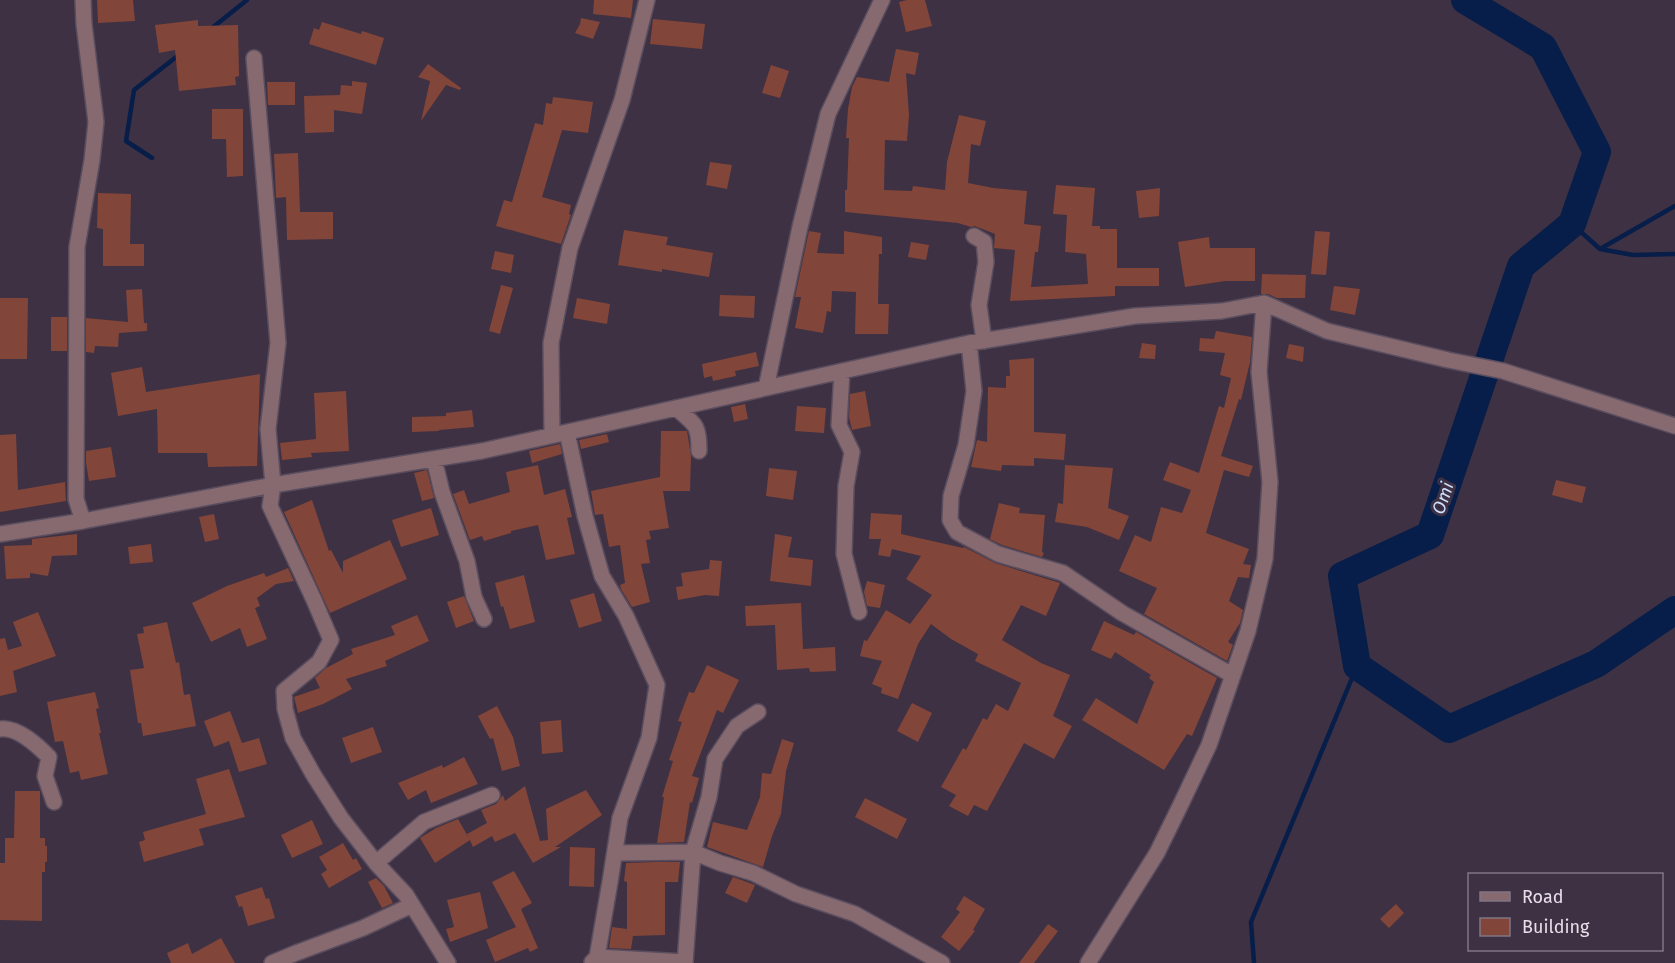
<svg xmlns="http://www.w3.org/2000/svg" width="1675" height="963" viewBox="0 0 1675 963" font-family="'Fira Sans',sans-serif">
  <style>
    .lines { fill: none; stroke-linecap: round; stroke-linejoin: round }
    .stream { stroke: #061e49; stroke-width: 4.5 }
    .river { stroke: #061e49; stroke-width: 28 }
    .building { fill: #824539 }
    .minor-casing { stroke: #594d5e; stroke-width: 18 }
    .minor { stroke: #876970; stroke-width: 15 }
    .labels { text-anchor: middle; dominant-baseline: central; stroke-width: 6; stroke-linejoin: round; paint-order: stroke }
    .water-label { font-size: 18px; font-style: italic; fill: #cddffd; stroke: #3e3143 }
  </style>
  <rect width="100%" height="100%" fill="#3e3143"/>
  <g class="lines">
    <path class="stream" d="M212,28L247,0
      M152,158L126,141L134,90L180,54
      M1572,224L1600,249L1633,255L1675,254
      M1600,249L1675,206
      M1254,963L1251,922L1357,666"/>
    <path class="river" d="M1465,0L1543,47L1597,152L1572,224L1521,266L1430,535L1342,576L1357,666L1449,729L1596,664L1675,610"/>
  </g>
  <path class="building" d="M97,0H133L135,21L98,23Z
    M594,0H633L631,18L593,14Z
    M907,0H925L932,26L906,32L899,2Z
    M581,18L600,22L593,39L575,33L580,24Z
    M653,19L705,24L702,49L650,44Z
    M198,20V26L238,25L239,76L235,77L236,85L179,91L175,50L159,53L155,25Z
    M322,22L361,34L362,31L384,38L376,65L309,44L314,28L319,30Z
    M896,49L919,53L915,75L906,73L909,115L907,141L885,140L884,190L912,191L913,186L945,190L947,162L959,115L986,121L980,146L971,144L968,183L993,188L1027,191L1024,224L1041,226L1038,252H1035L1031,287L1088,284L1086,254L1065,252L1067,215L1053,214L1056,185L1095,188L1092,226H1100V229H1117V268H1159V286H1115V296L1010,301L1015,250L994,248L995,234L975,226L971,227L958,223L845,212V190H847L849,138H846L848,109L852,87L857,77L889,82Z
    M428,64L461,88L460,90L446,85L421,121L430,81L418,77Z
    M771,65L789,71L780,98L762,93Z
    M352,81L367,83L362,114L334,110V132L305,133L304,96L340,95L341,85L352,86Z
    M267,82H295V105H268Z
    M553,97L593,102L588,133L562,130L542,197L571,205L569,214L571,215L561,244L496,226L504,200L512,202L535,123L543,125L546,103L552,104Z
    M212,109H243V176L227,177L226,139H212Z
    M298,153L300,212H333V239L287,240L286,197L276,198L274,154Z
    M710,162L732,165L727,189L706,185Z
    M1160,188L1159,216L1139,218L1136,191Z
    M98,193L131,194L130,244H144V266H103V229L97,228Z
    M624,230L668,237L666,245L713,253L709,277L662,269V272L618,265Z
    M809,231L821,233L817,253L844,254V231L882,237V254H879L878,304H889L888,334H855L856,292L832,291L831,312L827,311L823,333L795,328L801,297H795Z
    M1315,231L1330,232L1326,275L1311,274Z
    M1209,237L1210,248H1255V281H1225L1185,287L1178,242Z
    M911,242L929,245L926,260L908,257Z
    M495,251L514,255L511,273L491,269Z
    M1262,274L1306,275L1305,298H1277L1268,294H1261Z
    M501,285L513,288L500,334L489,331Z
    M1334,286L1360,289L1355,315L1330,310Z
    M142,289L144,323H147V331L119,333L118,347L95,346L94,353L86,352V318L128,322L126,290Z
    M720,295L755,296L754,318L719,316Z
    M0,298H28L27,359H0Z
    M577,298L610,304L607,324L573,318Z
    M51,317H67V351H51Z
    M1216,331L1252,337L1250,362L1241,400L1239,399L1221,456L1253,466L1249,477L1224,470L1206,533L1249,549L1243,564L1251,565L1249,578L1238,577L1229,601L1243,610L1240,623L1228,642L1233,645L1227,661L1144,614L1157,588L1119,571L1135,535L1151,542L1161,507L1182,513L1191,490L1163,480L1170,462L1199,473L1219,406L1224,408L1231,378L1220,375L1225,353L1199,351L1200,338L1214,339Z
    M1142,343L1156,345L1155,359L1139,358Z
    M1289,344L1304,347L1303,362L1286,358Z
    M756,352L759,366L735,371L736,376L713,381L712,376L704,378L702,364Z
    M1034,358V432L1066,434L1064,460L1034,458V466L1002,465L1001,471L971,467L977,440L987,442L988,387L1006,388V376H1010L1009,360Z
    M142,367L146,392L260,374L257,466L208,467L207,453H158L157,409L118,416L111,373Z
    M346,391L349,451L311,453L312,457L282,460L280,443L316,439L314,393Z
    M865,391L871,426L852,430L849,417L850,394Z
    M745,404L748,419L734,422L731,407Z
    M797,406L826,408L824,433L795,431Z
    M472,410L474,427L439,430V431L412,432V417L446,416V413Z
    M661,431H687L691,456L690,491H663L669,528L649,531L651,539L646,540L650,563L641,564L650,602L632,607L621,589L620,585L625,583L620,545L609,547L603,514L595,515L591,491L660,477Z
    M16,434L18,490L65,482L66,501L0,512V435Z
    M607,434L609,442L581,449L579,440Z
    M560,444L562,454L532,463L529,451Z
    M111,447L116,477L89,481L86,463V451Z
    M538,465L544,495L565,489L572,517L567,518L575,554L546,560L538,525L511,531V533L484,541L482,536L470,540L453,494L464,490L469,504L510,492L506,472Z
    M1065,465L1113,468L1108,508L1129,516L1119,540L1087,527L1055,522L1058,503L1063,504Z
    M769,468L797,471L793,500L766,496Z
    M427,470L434,498L422,501L414,473Z
    M1556,480L1586,487L1582,503L1552,495Z
    M312,500L329,551L331,550L343,573V561L390,540L407,579L330,613L284,512Z
    M999,503L1020,508L1019,513L1045,515L1042,552L1044,553L1042,557L1002,545L990,539Z
    M431,508L439,535L401,547L392,520Z
    M871,513L902,515L901,534L963,548L964,547L995,563L1060,583L1046,616L1021,605L1002,640L1041,663L1070,675L1053,716L1072,726L1054,759L1024,743L987,811L974,805L968,816L949,806L956,795L941,787L963,748L966,750L983,718L987,720L996,704L1008,711L1021,683L975,661L978,654L951,639L931,624L918,644L898,699L881,693L882,688L872,684L882,661L860,656L864,640L867,641L886,610L910,624L932,595L906,579L921,556L892,549L890,557L878,555L881,539H869Z
    M214,514L219,539L205,542L199,517Z
    M77,534V555L52,556L48,576L30,573V578L6,579L4,546L32,545V539Z
    M775,534L792,537L788,557L813,560L811,586L770,581Z
    M151,544L153,562L130,564L128,547Z
    M710,560L722,561L719,596L705,595L678,600L676,587L683,586L681,573L709,569Z
    M288,568L294,581L276,584L257,598L260,606L255,608L267,639L247,647L240,628L211,642L192,603L227,586L264,573L266,577Z
    M524,575L535,622L510,629L503,606L501,607L495,583Z
    M867,581L885,585L880,608L867,606L864,592Z
    M594,593L602,621L579,628L570,600Z
    M464,596L474,621L456,628L447,602Z
    M801,603L803,649L835,647L836,671L810,672L809,668L777,670L775,625L746,626L745,606Z
    M38,612L56,656L13,671L17,692L0,696V639L5,638L8,650L22,646L13,622Z
    M417,615L429,641L385,661L387,666L346,679L352,689L323,704L298,713L294,697L320,688L315,678L326,668L353,654L351,649L395,635L391,626Z
    M1104,621L1134,635L1136,632L1217,678L1192,736L1187,734L1164,770L1082,720L1096,698L1137,724L1154,682L1149,678L1151,675L1115,652L1111,659L1091,650Z
    M167,622L176,663L179,662L184,695L190,694L196,726L143,736L141,723H138L130,670L144,668L137,634L144,633L143,627Z
    M707,665L739,680L723,713L717,710L692,776L699,778L692,803L690,802L684,842L657,843L664,797H662L673,761L669,760L682,722L678,721L689,692L694,693Z
    M95,692L99,708L96,709L101,733H99L108,774L81,780L79,771L70,773L63,741L55,742L47,702Z
    M912,703L932,713L918,742L897,731Z
    M497,706L513,737L520,766L502,771L493,738L490,739L478,716Z
    M230,711L242,743L259,738L267,764L239,772L229,741L214,747L204,721Z
    M561,720L563,752L542,754L540,722Z
    M373,727L382,752L351,763L342,738Z
    M782,739L794,743L786,771L781,814L772,836L763,867L707,847L713,822L747,830L760,797L762,773L771,774Z
    M464,757L478,784L431,803L426,790L408,800L398,783L442,765L443,768Z
    M229,769L245,817L199,829L204,845L144,862L139,842L145,840L143,832L206,814L196,779Z
    M525,786L540,841L548,840L546,809L586,790L602,815L555,847H561L533,863L515,833L495,842L492,836L473,847L467,834L487,823L481,810L496,804L503,795L505,801Z
    M15,791H40V838H45V846H47V862H45V872H42V921L0,920V863H5V838H14Z
    M865,798L907,819L897,839L855,817Z
    M458,819L470,840L435,863L420,838L436,828Z
    M312,820L323,844L292,858L281,835Z
    M343,843L353,860L356,858L362,869L329,888L321,874L327,870L319,857Z
    M570,847L595,848L594,887L569,886Z
    M655,862H680L678,882H665V935L633,936L631,949L609,948L612,927L627,929V882L624,881L626,863Z
    M514,871L532,903L521,909L538,948L530,952L528,948L495,962L486,940L516,927L492,882Z
    M733,877L755,885L747,903L725,893Z
    M376,878L384,886L393,903L382,908L368,882Z
    M262,887L266,899L269,898L275,918L248,926L242,906L239,907L235,896Z
    M480,892L488,928L450,942L446,929L454,927L447,900Z
    M964,896L985,909L973,930L975,931L959,951L941,937L960,912L956,909Z
    M1396,904L1404,913L1389,928L1380,919Z
    M1048,924L1058,931L1034,963H1019Z
    M221,938L235,963H171L167,953L188,943L192,954Z"/>
  <g class="lines">
    <defs>
      <path id="minor" d="M254,58L278,343L268,429L273,485L270,506L314,600L331,640L319,662L284,691L285,709L293,738L313,774L341,818L376,863L406,895L448,963
        M974,236L984,242L986,262L979,305L984,341
        M969,343L974,391L966,445L951,496L950,520L957,532L998,554L1063,573L1122,613L1232,675
        M842,371L839,425L852,452L846,486L844,554L859,612
        M766,388L800,227L828,114L882,0
        M676,408C696,425 699,425 699,451
        M567,432L585,516L602,576L626,616L657,685L649,738L620,818L610,882L596,963
        M552,435L551,343L570,248L622,100L647,0
        M434,459L442,492L467,561L474,597L484,619
        M83,521L76,499L77,247L92,160L96,122L84,24L83,0
        M0,534L83,521L273,485L482,451L969,343L1135,316L1222,311L1264,303L1327,331L1448,360L1503,371L1675,426
        M0,729C17,726 38,746 49,757L45,776L54,802
        M615,853L693,852L720,863L753,873L796,894L855,914L942,963
        M376,863L424,822L492,795
        M592,962L597,957L685,962
        M272,963L296,953L363,928L412,905
        M685,963L693,852L709,797L715,759L737,726L758,712
        M1088,963L1157,853L1181,804L1209,745L1248,631L1265,559L1270,482L1259,372L1264,303"/>
    </defs>
    <use href="#minor" class="minor-casing"/>
    <use href="#minor" class="minor"/>
  </g>
  <g class="labels">
    <g class="water-label">
      <text transform="translate(1443 498) rotate(-71)">Omi</text>
    </g>
  </g>
  <rect x="1468" y="873" width="195" height="78" fill="#3e3143" stroke="#817685" stroke-width="1.5"/>
  <rect x="1480" y="892" width="30" height="9" fill="#876970" stroke="#817685" stroke-width="1.5"/>
  <text x="1522" y="903" font-size="18" fill="#e6dee9">Road</text>
  <rect x="1480" y="918" width="30" height="18" fill="#824539" stroke="#817685" stroke-width="1.5"/>
  <text x="1522" y="933" font-size="18" fill="#e6dee9">Building</text>
</svg>
